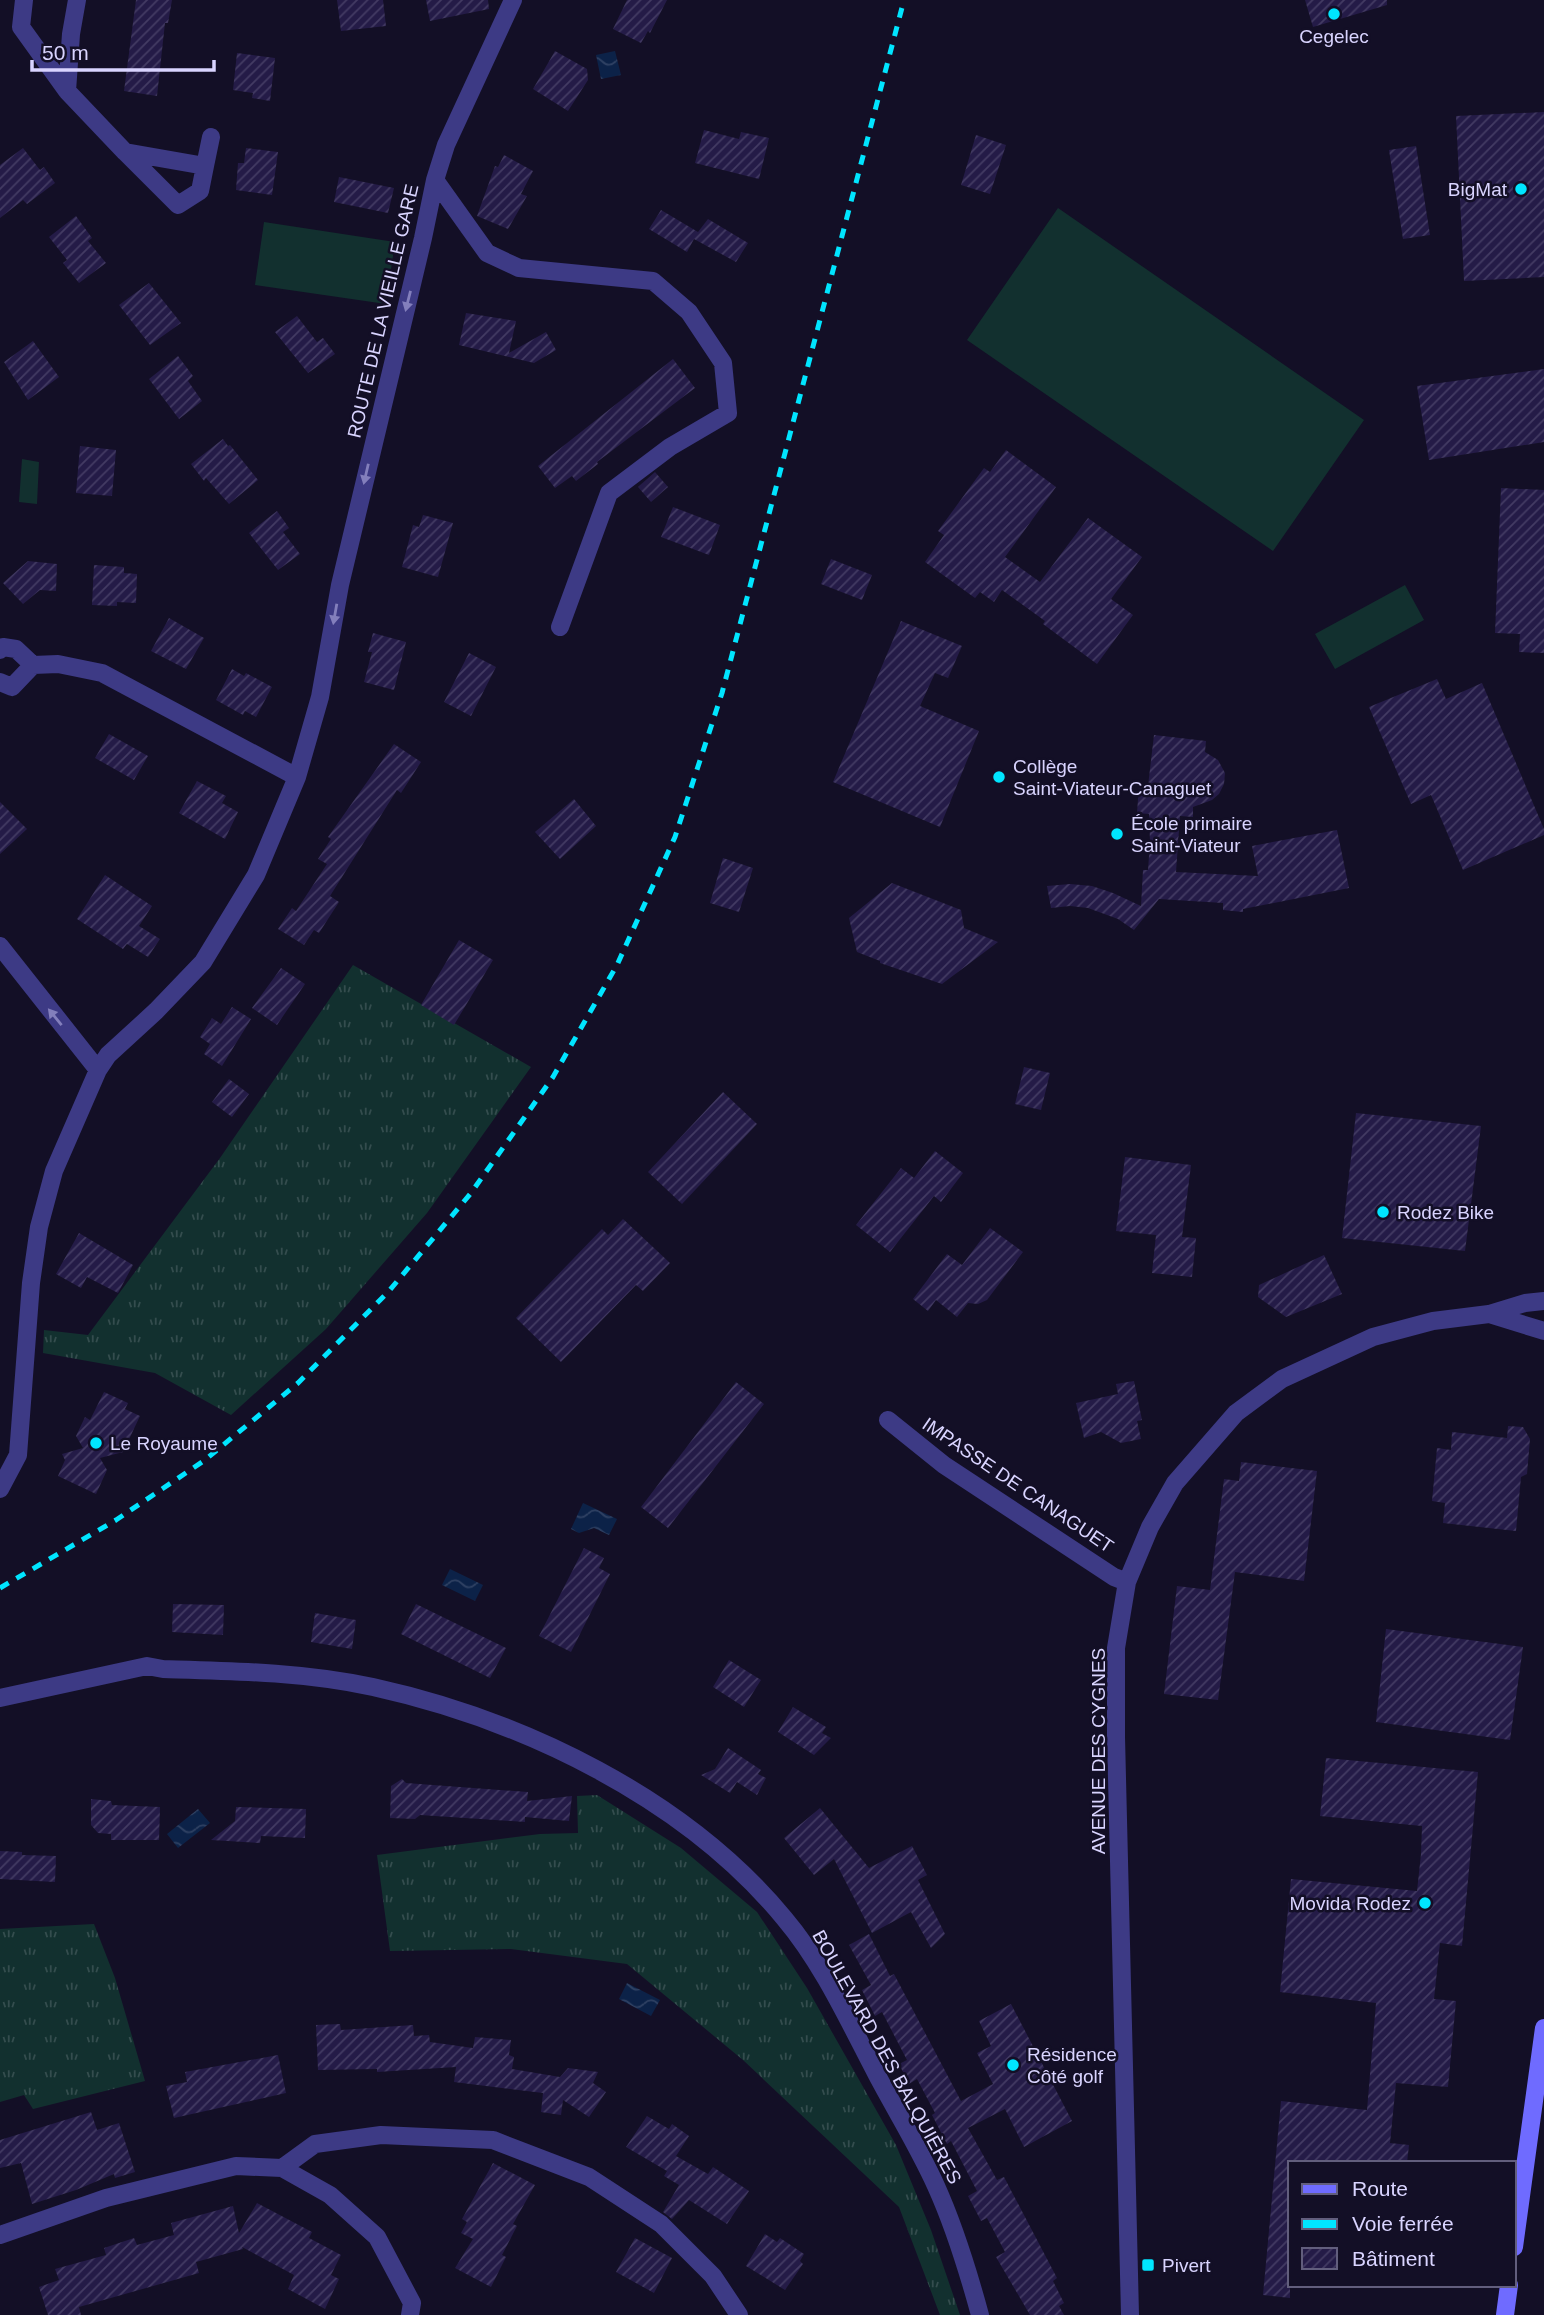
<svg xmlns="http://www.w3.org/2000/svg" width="1544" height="2315" viewBox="0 0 1544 2315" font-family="Helvetica,sans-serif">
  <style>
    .grass { fill: url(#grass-tufts) }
    .pitch { fill: #12302f }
    .water { fill: url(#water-waves) }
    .building { fill: url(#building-hatch) }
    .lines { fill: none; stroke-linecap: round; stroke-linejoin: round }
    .street { stroke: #3d3a85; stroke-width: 18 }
    .secondary { stroke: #6f6bff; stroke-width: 18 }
    .rail { stroke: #00e5ff; stroke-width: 5; stroke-dasharray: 10 9; stroke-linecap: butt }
    .oneway { fill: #837fbc }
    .poi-dot { fill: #00e5ff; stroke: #130f26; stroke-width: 2.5 }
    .labels { text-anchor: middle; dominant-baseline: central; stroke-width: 5; stroke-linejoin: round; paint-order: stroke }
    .poi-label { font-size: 19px; fill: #d9d4ff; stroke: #130f26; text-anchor: start }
    .street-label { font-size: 19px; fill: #d9d4ff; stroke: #130f26 }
  </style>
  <defs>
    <pattern id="grass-tufts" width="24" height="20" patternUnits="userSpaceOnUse" patternTransform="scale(1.75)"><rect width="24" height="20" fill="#12302f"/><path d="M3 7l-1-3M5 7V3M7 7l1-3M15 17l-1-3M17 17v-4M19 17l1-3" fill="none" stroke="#344d4e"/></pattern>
    <pattern id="water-waves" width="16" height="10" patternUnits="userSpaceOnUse" patternTransform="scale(1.75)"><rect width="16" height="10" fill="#0c2248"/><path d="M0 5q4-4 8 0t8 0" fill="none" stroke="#2f4163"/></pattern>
    <pattern id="building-hatch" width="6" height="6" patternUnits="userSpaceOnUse" patternTransform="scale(1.75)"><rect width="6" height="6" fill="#241b47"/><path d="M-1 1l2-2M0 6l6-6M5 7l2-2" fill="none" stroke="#433b63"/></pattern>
  </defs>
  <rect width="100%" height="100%" fill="#130f26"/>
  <path class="grass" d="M353,965L531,1067L427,1213L326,1329L231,1415L155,1373L43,1353L44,1330L88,1335L220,1158Z
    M597,1795L681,1848L757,1912L807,1988L896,2145L931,2230L960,2315H940L899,2207L743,2060L627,1964L511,1949L390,1951L377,1855L540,1834L578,1833L577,1796Z
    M94,1924L115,1978L145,2081L33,2109L24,2095L0,2102V1929Z"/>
  <path class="pitch" d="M1058,208L1364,420L1273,551L967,340Z
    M264,222L395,242L386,304L255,285Z
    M22,459L39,462L37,504L19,502Z
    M1405,585L1424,620L1335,669L1315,634Z"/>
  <path class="water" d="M615,51L621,75L601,79L596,55Z
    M583,1503L617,1519L609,1535L594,1528L579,1533L571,1529Z
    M450,1569L483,1585L475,1601L442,1585Z
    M198,1809L210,1823L178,1848L167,1834Z
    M627,1983L660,2000L651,2016L619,1999Z"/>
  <path class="building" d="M136,0H172L168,23H165L157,96L124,91Z
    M337,0H383L386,26L341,31Z
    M426,0H488L489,9L430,21Z
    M627,0H667L650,33L648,31L641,43L613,29Z
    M1305,0H1387V5L1313,27Z
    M555,51L587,69L588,80L568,111L533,89Z
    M237,53L275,58L270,101L252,98L253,93L233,90Z
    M1544,112V277L1464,281L1456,116Z
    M704,130L739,139L741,132L769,138L759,179L695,163Z
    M976,135L1006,145L990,194L961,185Z
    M1416,146L1430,235L1403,239L1389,150Z
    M23,148L40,170L44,167L55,183L27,204L23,200L0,218V165Z
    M246,148L278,152L272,195L236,190L238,163H244Z
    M504,155L533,171L521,194L527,196L508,229L477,216L495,166L498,167Z
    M339,177L394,188L388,213L334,202Z
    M661,210L698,232L708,219L748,243L736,262L694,239L687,252L649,229Z
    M76,216L92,238L88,241L106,263L79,283L63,263L67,260L49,237Z
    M149,283L181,323L150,345L119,305Z
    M466,313L516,321L509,353L546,332L556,350L534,363L459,345Z
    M297,316L317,342L323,338L335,354L308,373L275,332Z
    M33,341L59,377L28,400L4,362Z
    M178,356L193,376L188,381L202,401L179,419L149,379Z
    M673,359L695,388L597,462L598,464L576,481L572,476L555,488L538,466Z
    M1544,369V442L1429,460L1417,386Z
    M223,439L228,446L230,445L258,480L229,504L206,478L204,481L191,464Z
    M80,446L116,450L112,496L76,493Z
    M1006,450L1056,487L1005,557L1040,582L1088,518L1142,557L1111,599L1133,615L1097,664L1043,624L1045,621L1002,590L994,602L980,592L975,598L925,562L944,535L938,531L984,468L990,472Z
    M655,472L668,487L651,502L638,487Z
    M1501,488L1544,490V653L1519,652L1520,634L1495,633Z
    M673,507L720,525L709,555L661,537Z
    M277,511L289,528L283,532L300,554L278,570L249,533Z
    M423,515L453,523L438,577L402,567L413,525L419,527Z
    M831,559L872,575L862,600L821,584Z
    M28,561L57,564L56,591L40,590L23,604L3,583Z
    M94,565L124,567V573L137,574L136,603L117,602V606L92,605Z
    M169,618L204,638L186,669L151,651Z
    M901,621L962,646L948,678L935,673L920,706L979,731L940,827L833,782Z
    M373,633L406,642L394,690L364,682L372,652H368Z
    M469,653L496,667L471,716L444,702Z
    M232,669L244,676L246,673L272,687L256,717L245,711L243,715L216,700Z
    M1437,679L1446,699L1482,683L1544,829V835L1463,870L1431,795L1411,804L1369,707Z
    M109,734L148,756L134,780L95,758Z
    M1154,735L1206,741L1205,752L1218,760L1225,773L1224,784L1219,794L1212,800L1193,807V817L1180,816L1176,872L1258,876L1252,846L1337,830L1349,888L1243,909V912L1223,910V903L1159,899L1134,930L1118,919L1088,908L1070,906L1051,908L1047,886L1070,884L1092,886L1113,893L1141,906L1143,870H1148L1150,842L1149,814L1137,813L1139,785L1148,786Z
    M394,744L421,762L401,793L397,790L330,896L339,902L319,933L314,930L304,945L278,929L292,908L296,911L327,864L318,859L331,839L328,837Z
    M197,781L226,796L222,803L238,812L225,839L179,813Z
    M574,799L596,826L560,859L535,832Z
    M0,802L27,829L0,854Z
    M723,858L753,868L739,912L710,903Z
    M105,875L152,906L139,926L160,939L148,957L127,944L123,949L77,919Z
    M892,883L961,910L964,928L998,942L942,984L880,963V961L857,952L849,918Z
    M459,940L493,960L454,1025L421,1005Z
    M281,968L305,984L277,1025L252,1008Z
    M232,1007L251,1019L222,1066L204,1054L210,1044L200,1037L212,1018L221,1024Z
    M1024,1067L1050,1073L1041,1110L1015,1104Z
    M229,1079L249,1094L232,1117L212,1102Z
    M723,1092L757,1124L682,1204L648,1172Z
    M1356,1113L1481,1126L1465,1251L1342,1238Z
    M935,1151L963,1173L941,1202L934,1196L890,1252L856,1225L901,1168L914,1178Z
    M1125,1157L1191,1165L1182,1237L1196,1238L1192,1277L1152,1273L1156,1235L1116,1231Z
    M623,1219L670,1263L643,1291L636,1285L561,1362L516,1318L602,1229L608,1235Z
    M990,1228L1023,1252L987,1300L978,1304L968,1303L957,1317L936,1300L928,1311L913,1299L947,1254L962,1265Z
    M79,1233L133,1265L118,1293L87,1277L81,1288L56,1274Z
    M1324,1255L1342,1294L1286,1317L1258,1297L1259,1285Z
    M1134,1381L1142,1420L1137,1421L1141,1439L1121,1443L1101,1432L1084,1438L1076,1403L1118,1394L1116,1384Z
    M736,1382L764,1404L668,1528L641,1507Z
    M104,1392L128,1403L125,1409L140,1416L123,1452L100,1458L107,1470L96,1494L58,1476L65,1460L62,1454L83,1448L76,1436L85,1417L90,1420Z
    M1508,1426L1523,1427L1530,1439L1527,1474L1521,1477L1516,1531L1443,1523L1445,1503L1432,1501L1437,1448L1451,1450L1452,1432L1507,1438Z
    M1241,1462L1317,1471L1304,1581L1235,1572L1218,1700L1164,1694L1177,1586L1210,1590L1224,1479L1239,1481Z
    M584,1548L604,1558L599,1568L610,1574L571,1652L539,1636Z
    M173,1604L224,1605L223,1635L172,1632Z
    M416,1604L506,1648L490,1678L401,1634Z
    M315,1613L356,1620L352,1649L311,1642Z
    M1386,1629L1523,1647L1510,1740L1376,1722Z
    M729,1660L761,1680L744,1707L713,1687Z
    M793,1707L826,1727L822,1733L831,1738L814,1755L778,1732Z
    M728,1748L761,1770L758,1774L766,1778L757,1795L737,1782L730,1793L701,1775L715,1769Z
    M1326,1758L1478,1772L1462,1946L1440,1943L1434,1999L1456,2001L1448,2087L1396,2083L1390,2143L1409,2145L1407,2163H1290V2298L1263,2295L1281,2101L1367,2110L1376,2003L1280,1992L1291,1879L1417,1891L1421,1854L1422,1826L1320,1816Z
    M402,1779L406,1783L528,1792L527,1801L572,1796L569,1821L525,1817V1822L420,1815L415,1819L390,1818L391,1786Z
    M91,1799L111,1801L112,1805L160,1807L159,1840H111V1834L98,1833L91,1825Z
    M236,1807L306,1809L305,1838L261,1836L260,1843L211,1840L235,1821Z
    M820,1808L869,1868L912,1846L927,1875L918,1880L945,1934L931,1948L911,1912L872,1933L834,1859L814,1875L784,1838Z
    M0,1851L22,1852V1855L56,1856L55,1882L0,1879Z
    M869,1934L890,1976L894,1974L961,2101L993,2084L977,2053L991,2046L979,2021L1011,2004L1072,2121L1024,2147L1005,2109L968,2128L997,2180L1004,2177L1057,2278L1053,2281L1064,2303L1059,2306L1064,2315H1030L996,2257L1005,2252L987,2218L981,2221L968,2196L977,2191L951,2141L947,2144L932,2115L935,2113L917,2079L909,2084L899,2064L907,2060L882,2012L875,2016L862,1990L871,1985L849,1945Z
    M340,2024L341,2030L413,2025L414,2036L429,2035L430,2042L473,2048L475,2037L511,2040L509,2055L514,2057L512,2069L560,2077L568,2068L598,2072L593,2083L606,2092L589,2117L563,2100L561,2115L541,2112L543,2093L454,2082L456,2067L377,2072V2069L318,2070L316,2025Z
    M278,2055L286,2093L174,2118L166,2086L187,2082L185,2072Z
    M91,2112L97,2130L119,2123L135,2172L115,2178L114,2174L76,2190L32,2204L21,2163L0,2168V2140Z
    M647,2116L669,2129L672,2124L689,2136L676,2156L708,2174L713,2167L749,2191L727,2224L689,2200L672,2219L663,2212L679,2185L664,2176L667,2171L626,2147Z
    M493,2163L535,2185L513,2224L517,2226L502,2255L506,2257L491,2287L455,2268L473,2239L461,2233L467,2222L462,2219Z
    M257,2203L312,2232L309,2238L341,2255L331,2275L339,2279L325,2309L288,2289L294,2275L242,2247L243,2249L196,2262L199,2273L79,2307L81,2315H48L39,2287L59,2280L55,2269L106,2255L104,2248L134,2238L137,2245L174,2235L171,2223L233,2206L239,2233Z
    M765,2234L777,2242L780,2238L804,2254L800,2261L803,2264L785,2290L746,2266Z
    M635,2238L672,2258L654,2293L616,2272Z"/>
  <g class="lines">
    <path class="street" d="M24,0L21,27L67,91
      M77,0L71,34L67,91L125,152L205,166L200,191L178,205L125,152
      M205,166L211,137
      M435,180L487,253L519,268L653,281L689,312L723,363L728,413L670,447L609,493L560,627
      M0,650L3,647L16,649L33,665
      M0,682L12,687L33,665L58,664L102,673L297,777
      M0,946L98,1070
      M1489,1314L1544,1331
      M888,1420L944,1465L1114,1577L1127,1582
      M0,1489L18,1455L31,1283L39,1227L54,1171L98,1070L108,1055L156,1011L203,962L256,875L297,777L320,697L340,585L423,238L435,180L446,145L513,0
      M0,1698L147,1666L163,1669C233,1671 304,1672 373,1687C523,1720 685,1798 784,1918C823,1964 849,2022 877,2075C896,2111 919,2148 936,2186C955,2228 968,2271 980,2315
      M282,2168L315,2144L381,2135L493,2140L589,2177L661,2224L713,2276L739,2315
      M0,2235L106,2198L236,2166L282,2168L330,2195L377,2237L412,2303L410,2315
      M1130,2315L1116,1737V1648L1127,1582L1150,1527L1175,1483L1236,1413L1282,1379L1373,1337L1433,1321L1489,1314L1525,1303L1544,1301"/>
    <path class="secondary" d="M1514,2247L1544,2028
      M1505,2315L1509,2285"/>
    <path class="rail" d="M0,1588L116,1520L205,1460L298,1383L389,1291L471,1193L553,1077L617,965L675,837L722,693L904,0"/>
  </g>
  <defs><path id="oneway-solid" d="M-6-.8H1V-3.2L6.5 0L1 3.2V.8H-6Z" transform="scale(1.75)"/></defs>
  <g class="oneway">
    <use href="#oneway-solid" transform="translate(408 301) rotate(104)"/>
    <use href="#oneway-solid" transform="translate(366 474) rotate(103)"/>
    <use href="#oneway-solid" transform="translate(335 614) rotate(100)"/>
    <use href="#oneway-solid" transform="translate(55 1017) rotate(-129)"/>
  </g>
  <g class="poi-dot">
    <circle cx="1334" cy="14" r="7"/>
    <circle cx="1521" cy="189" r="7"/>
    <circle cx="999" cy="777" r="7"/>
    <circle cx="1117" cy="834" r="7"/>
    <circle cx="1383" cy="1212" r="7"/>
    <circle cx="96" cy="1443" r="7"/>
    <circle cx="1425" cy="1903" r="7"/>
    <circle cx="1013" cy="2065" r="7"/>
    <rect x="1141" y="2258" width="14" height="14" rx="3.5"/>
  </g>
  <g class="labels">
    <g class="poi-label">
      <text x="1334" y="36" text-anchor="middle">Cegelec</text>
      <text x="1507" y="189" text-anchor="end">BigMat</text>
      <text x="1013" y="766">Collège<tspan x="1013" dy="22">Saint-Viateur-Canaguet</tspan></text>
      <text x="1131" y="823">École primaire<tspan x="1131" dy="22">Saint-Viateur</tspan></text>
      <text x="1397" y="1212">Rodez Bike</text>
      <text x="110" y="1443">Le Royaume</text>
      <text x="1411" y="1903" text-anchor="end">Movida Rodez</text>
      <text x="1027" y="2054">Résidence<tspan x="1027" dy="22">Côté golf</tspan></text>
      <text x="1162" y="2265">Pivert</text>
    </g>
    <g class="street-label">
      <text transform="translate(383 311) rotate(-77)">ROUTE DE LA VIEILLE GARE</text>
      <text transform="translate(1018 1485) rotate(34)">IMPASSE DE CANAGUET</text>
      <text transform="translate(1098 1751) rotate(-90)">AVENUE DES CYGNES</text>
      <text transform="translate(887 2057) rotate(61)">BOULEVARD DES BALQUIÈRES</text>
    </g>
  </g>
  <rect x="1288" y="2161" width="228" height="126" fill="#130f26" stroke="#625e7d" stroke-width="2"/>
  <rect x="1302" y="2184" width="35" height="10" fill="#6f6bff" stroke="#625e7d" stroke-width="2"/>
  <text x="1352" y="2196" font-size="21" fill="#d9d4ff">Route</text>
  <rect x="1302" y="2219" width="35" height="10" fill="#00e5ff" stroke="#625e7d" stroke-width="2"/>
  <text x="1352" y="2231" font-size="21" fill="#d9d4ff">Voie ferrée</text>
  <rect x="1302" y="2248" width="35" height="21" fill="url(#building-hatch)" stroke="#625e7d" stroke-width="2"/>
  <text x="1352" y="2266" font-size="21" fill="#d9d4ff">Bâtiment</text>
  <path d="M32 60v10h182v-10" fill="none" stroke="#d9d4ff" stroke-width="3.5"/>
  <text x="42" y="60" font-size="21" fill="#d9d4ff" stroke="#130f26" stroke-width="5" paint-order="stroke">50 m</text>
</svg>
